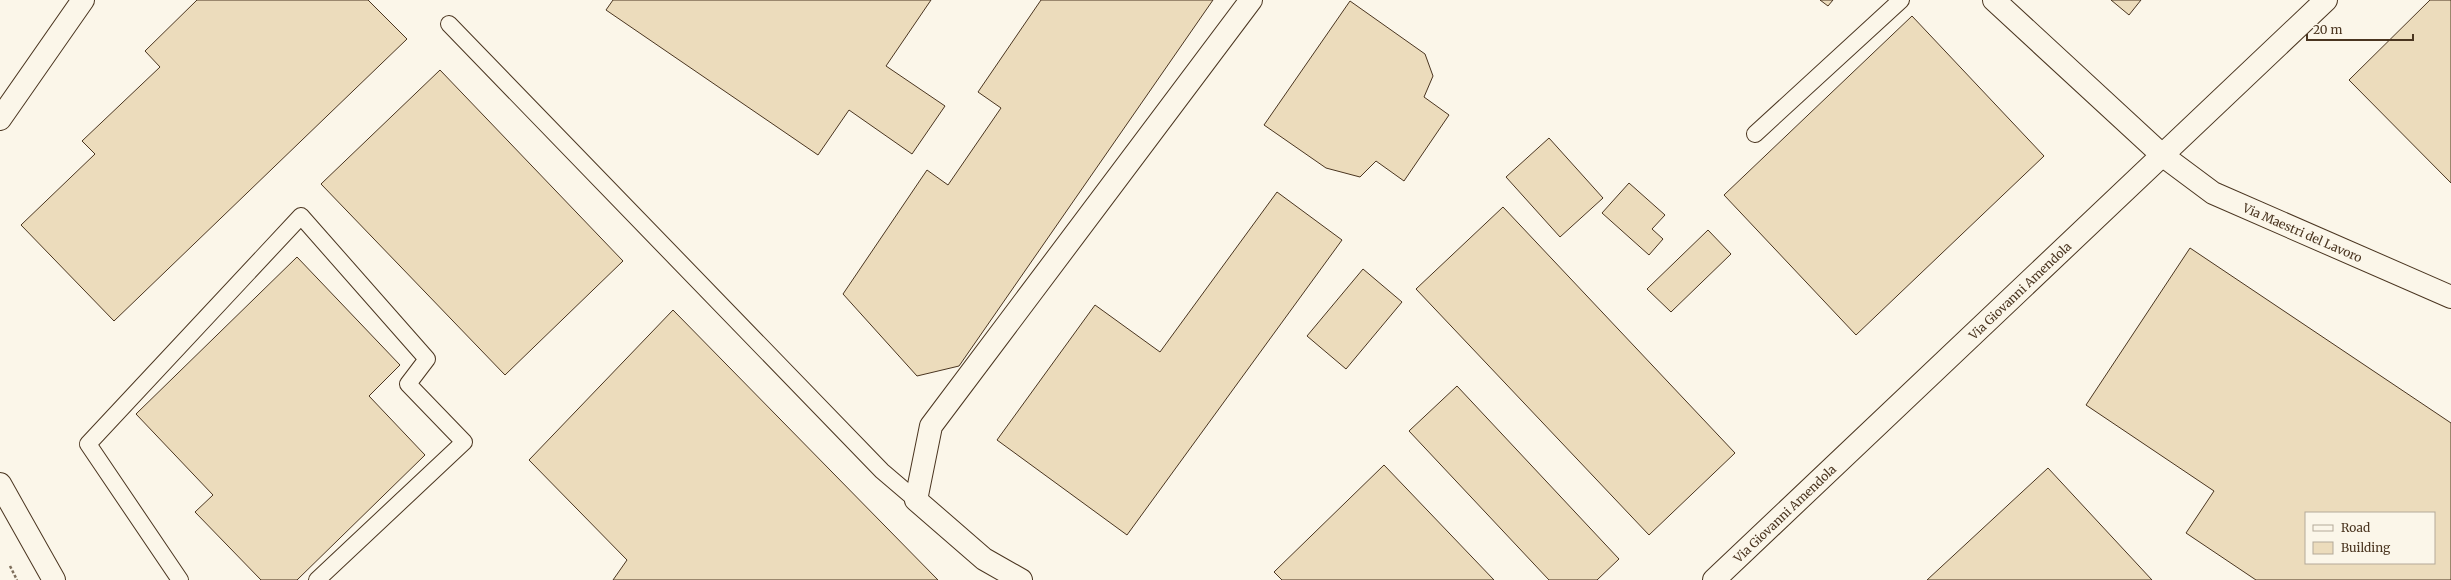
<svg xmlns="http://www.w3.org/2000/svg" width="2451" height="580" viewBox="0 0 2451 580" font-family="Merriweather,serif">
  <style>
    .building { fill: #ecdcbc; stroke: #4a3520; fill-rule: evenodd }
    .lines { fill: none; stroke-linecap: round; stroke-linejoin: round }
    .service-casing { stroke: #4a3520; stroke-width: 18 }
    .minor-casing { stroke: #4a3520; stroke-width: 24 }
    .tertiary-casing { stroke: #4a3520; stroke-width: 24 }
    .secondary-casing { stroke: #4a3520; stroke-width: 24 }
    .path { stroke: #7f6f5c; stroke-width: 2.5; stroke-dasharray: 3 2; stroke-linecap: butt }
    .service { stroke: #fbf6e9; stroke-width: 16 }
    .minor { stroke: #fbf6e9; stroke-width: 22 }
    .tertiary { stroke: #fbf6e9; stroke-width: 22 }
    .secondary { stroke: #fbf6e9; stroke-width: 22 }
    .labels { text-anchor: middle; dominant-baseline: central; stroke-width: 3; stroke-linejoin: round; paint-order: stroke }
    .street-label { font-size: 12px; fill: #4a3520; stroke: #fbf6e9 }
  </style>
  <rect width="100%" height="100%" fill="#fbf6e9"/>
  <path class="building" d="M197,0H368L407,39L114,321L21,225L95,154L82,141L160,67L145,51Z
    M613,0H931L886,66L945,106L912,154L849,110L818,155L606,10Z
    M1041,0H1213L959,366L917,376L843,294L927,170L948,185L1001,108L978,92Z
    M1820,0H1833L1828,6Z
    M2111,0H2141L2129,15Z
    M2430,0H2451V183L2349,80Z
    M1350,1L1425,54L1433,76L1424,97L1449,115L1404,181L1376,161L1360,177L1326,168L1264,125Z
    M1912,16L2044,156L1856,335L1724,195Z
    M440,70L623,261L505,375L321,184Z
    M1549,138L1603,198L1560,237L1506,177Z
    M1629,183L1665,215L1652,229L1663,239L1649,255L1602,213Z
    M1277,192L1342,240L1127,535L997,440L1095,305L1160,352Z
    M1503,207L1735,453L1649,535L1416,289Z
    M1708,230L1731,254L1671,312L1647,289Z
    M2190,248L2451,423V580H2256L2186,533L2214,491L2086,405ZM2306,513H2434V563H2306Z
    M297,257L400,365L369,396L425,455L297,580H261L195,512L213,495L136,414Z
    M1363,269L1402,302L1346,369L1307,336Z
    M673,310L938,580H613L627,560L529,460Z
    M1457,386L1619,559L1597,580H1549L1409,431Z
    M1384,465L1494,580H1282L1274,572Z
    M2048,468L2152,580H1927Z"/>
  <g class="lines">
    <defs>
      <path id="service" d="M449,24L882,471L916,500
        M1755,134L1901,0
        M180,580L88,444L301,216L427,359L408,384L464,442L317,580"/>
      <g id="minor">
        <path id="s1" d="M1994,0L2162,155L2213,193L2451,297"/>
        <path d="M0,119L83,0"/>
        <path d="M1021,580L984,559L916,500L931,426L1251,0"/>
      </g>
      <g id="tertiary">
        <path id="s2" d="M1714,580L2326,0"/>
      </g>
      <path id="secondary" d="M0,484L54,580"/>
    </defs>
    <use href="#service" class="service-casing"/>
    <use href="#minor" class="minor-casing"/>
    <use href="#tertiary" class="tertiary-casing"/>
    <use href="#secondary" class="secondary-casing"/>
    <path class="path" d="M10,566L17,580"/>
    <use href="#service" class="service"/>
    <use href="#minor" class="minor"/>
    <use href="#tertiary" class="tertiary"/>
    <use href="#secondary" class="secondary"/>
  </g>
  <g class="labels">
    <g class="street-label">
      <text stroke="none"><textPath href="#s1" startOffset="390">Via Maestri del Lavoro</textPath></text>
      <text stroke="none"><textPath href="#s2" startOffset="421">Via Giovanni Amendola</textPath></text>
      <text stroke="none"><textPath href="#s2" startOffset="97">Via Giovanni Amendola</textPath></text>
    </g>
  </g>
  <rect x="2305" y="512" width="130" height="52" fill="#fbf6e9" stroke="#b4a999"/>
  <rect x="2313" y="525" width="20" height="6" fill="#fbf6e9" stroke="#b4a999"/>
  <text x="2341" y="532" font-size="12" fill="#4a3520">Road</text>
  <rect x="2313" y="542" width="20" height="12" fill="#ecdcbc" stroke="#b4a999"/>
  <text x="2341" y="552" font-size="12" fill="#4a3520">Building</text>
  <path d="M2307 34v6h106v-6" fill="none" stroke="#4a3520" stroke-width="2"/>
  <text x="2313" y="34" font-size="12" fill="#4a3520" stroke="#fbf6e9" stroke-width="3" paint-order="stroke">20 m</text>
</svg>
